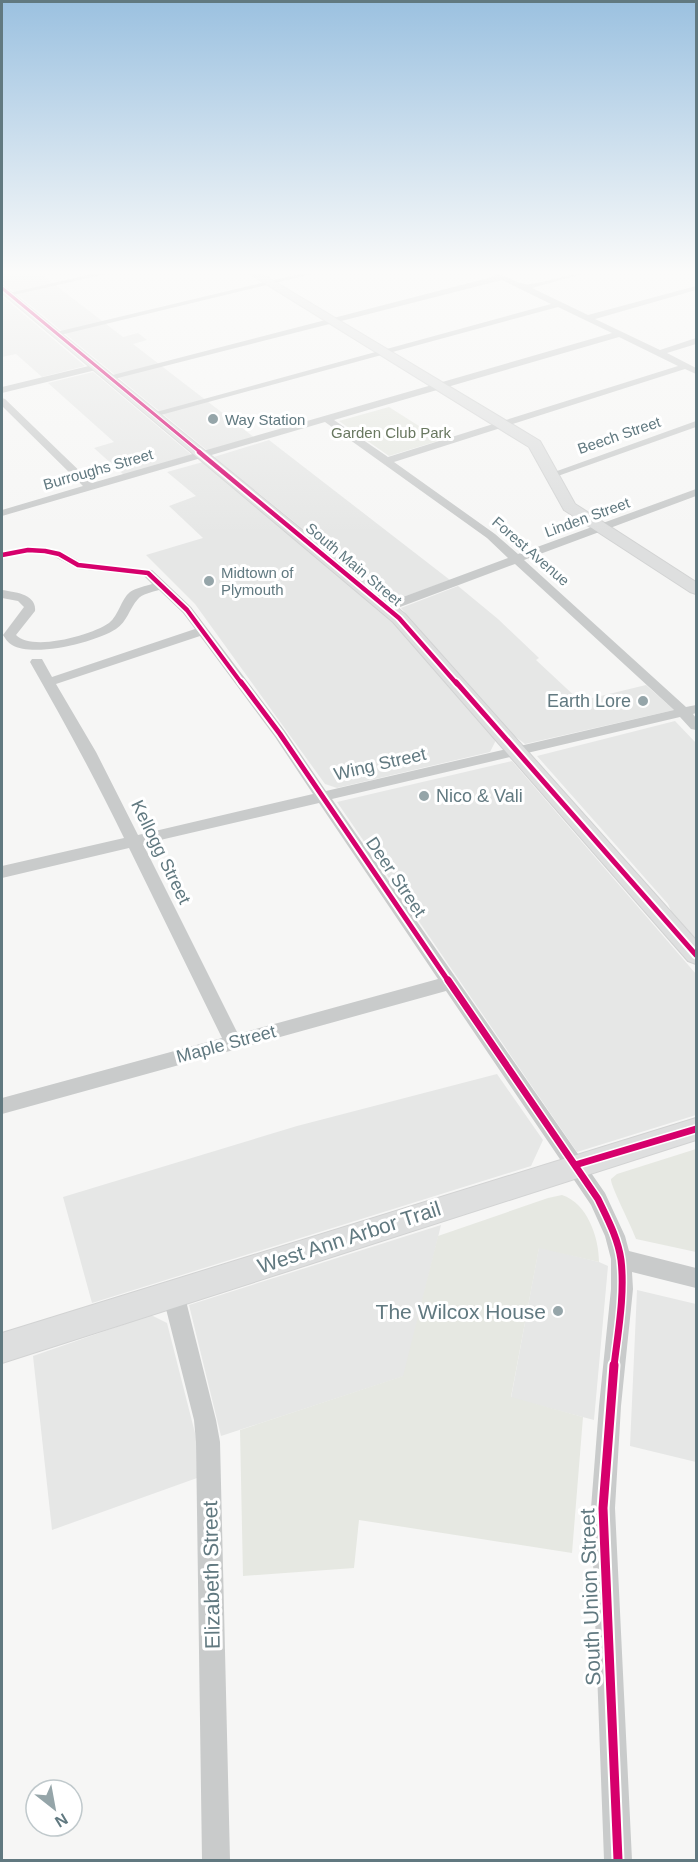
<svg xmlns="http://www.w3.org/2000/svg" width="698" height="1862" viewBox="0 0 698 1862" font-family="Helvetica,sans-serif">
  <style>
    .built { fill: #e6e7e6 }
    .green { fill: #e6e8e2 }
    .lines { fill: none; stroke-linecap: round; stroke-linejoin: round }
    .secondary-casing { stroke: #d2d3d3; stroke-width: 2 }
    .street { fill: #c9cbcb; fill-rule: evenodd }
    .secondary { fill: #dedfdf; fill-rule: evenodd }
    .cycleway-far4-casing { stroke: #fff; stroke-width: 5 }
    .cycleway-far3-casing { stroke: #fff; stroke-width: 8 }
    .cycleway-far2-casing { stroke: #fff; stroke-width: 9 }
    .cycleway-far1-casing { stroke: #fff; stroke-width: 10 }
    .cycleway-casing { stroke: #fff; stroke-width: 13 }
    .cycleway-far4 { stroke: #d6006c; stroke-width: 3 }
    .cycleway-far3 { stroke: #d6006c; stroke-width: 4.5 }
    .cycleway-far2 { stroke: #d6006c; stroke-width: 5 }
    .cycleway-far1 { stroke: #d6006c; stroke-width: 7 }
    .cycleway { stroke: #d6006c; stroke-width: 9 }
    .poi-dot { fill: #95a5a9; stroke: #fff; stroke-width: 2 }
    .labels { text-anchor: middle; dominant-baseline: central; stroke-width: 6; stroke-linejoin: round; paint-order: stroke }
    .far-poi-label { font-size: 15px; fill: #617980; stroke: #fff; text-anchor: start }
    .far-park-label { font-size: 15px; fill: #697860; stroke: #fff }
    .far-street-label { font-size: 15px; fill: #617980; stroke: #fff }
    .poi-label { font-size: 18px; fill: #617980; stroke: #fff; text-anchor: end }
    .street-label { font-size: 18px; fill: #617980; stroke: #fff }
    .near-street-label { font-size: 21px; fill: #617980; stroke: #fff }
    .near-poi-label { font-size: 21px; fill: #617980; stroke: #fff; text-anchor: end }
  </style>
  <rect width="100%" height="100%" fill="#f6f6f5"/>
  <path class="built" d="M2,274H41L123,337L138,333L147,340L133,344L255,438L208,451L2,282Z
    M2,296L85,366L42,377L16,354L2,357Z
    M93,372L193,456L124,475L94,448L114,442L48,383Z
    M269,440L450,580L392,601L214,457Z
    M203,462L389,618L496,740L490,752L337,788L325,784L195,604L146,555L203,538L169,506L196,496L167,472Z
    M458,586L498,619L539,658L536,660L580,701L646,685L674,710L525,744L512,734L401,608Z
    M675,721L696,743V939L671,911L668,904L537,756Z
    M512,761L696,974V1115L577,1152L337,802Z
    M497,1074L543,1140L531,1166L92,1303L63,1197L297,1126Z
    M441,1225L404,1376L221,1436L189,1305Z
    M539,1247L599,1262L608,1266L594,1420L511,1398Z
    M637,1290L696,1304V1462L630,1446Z
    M151,1315L167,1323L196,1437L197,1478L52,1530L33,1356Z"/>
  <path class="green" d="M389,407L441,440L389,456L339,421Z
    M696,1149V1252L636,1239C632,1227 610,1185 611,1179L617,1174Z
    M562,1195C587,1203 599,1237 599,1262L539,1248L511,1397L583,1417L572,1553L359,1520L354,1568L243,1576L240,1430L403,1376L438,1236L548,1198Z"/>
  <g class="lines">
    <defs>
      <path id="secondary" d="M250,274H262L540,441L575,504L696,582V594L690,592L564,510L529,447Z
        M2,285L405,614L696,940V964L688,961L393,622L2,293Z
        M696,1118V1140L2,1363V1333Z"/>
    </defs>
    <use href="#secondary" class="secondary-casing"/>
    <path class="street" d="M92,274H106L9,296L5,294Z
      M299,274H312L56,336L52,333Z
      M493,274C506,273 513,283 525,284C535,286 566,274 582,274L532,288L588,315L696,286V290L595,319L660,350L696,338V344L667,353L696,368V374L685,369L394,462L495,534L518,554L696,489V496L524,560L686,707L696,705V713L693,714L696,718V730L691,729L680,717L332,799L605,1193L625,1236L629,1251L696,1268V1288L632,1272L633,1289L621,1406L615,1508L632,1860H604L591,1508L599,1406L611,1289V1259L605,1236L591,1205L446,991L2,1114V1098L222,1038L129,848L2,878V866L124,838C95,778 62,718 30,662L32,659H42L52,677L195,629L183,613L159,590C152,592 142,594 138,599C129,609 127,622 116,629C96,642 34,658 12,645C8,643 5,638 3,635L24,607L18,601L2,598V590C14,592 37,594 35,611L16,635C32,652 92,635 109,623C119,615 121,599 130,592C136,588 146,586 152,584L144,576L78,569L55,557L45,554L28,553L2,558V552L28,547L45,548L63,552L81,562L152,570L191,607L285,731L326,791L674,710L515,564L392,610H384L382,607L384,604L508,558L487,538L325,422L2,516V510L83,486L2,406V398L5,399L92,483L612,333L558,307L157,416L149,414L551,304L502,280L110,380L105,377L496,276ZM619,337L678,366L388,457L334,420ZM200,636L275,737L313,794L138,835L96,752L56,684ZM319,803L438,979L238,1034L143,844Z
      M97,364L102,367L100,369L2,393V387Z
      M696,421V427L555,477H547L546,475Z
      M173,1283L180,1286L184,1293L216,1420L220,1442L230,1860H202L196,1442L194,1420L162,1293L166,1286Z"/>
    <use href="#secondary" class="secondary"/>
    <defs>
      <path id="cycleway-far4" d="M2,288L201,453"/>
      <path id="cycleway-far3" d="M199,452L399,618L457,684
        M2,555L28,550L45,551L59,554L78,565L148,573L187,610L242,684"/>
      <path id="cycleway-far2" d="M241,682L280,734L449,982
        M456,682L696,955"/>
      <path id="cycleway-far1" d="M448,980L598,1199C607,1218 618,1238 621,1260C625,1294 618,1332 614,1366
        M575,1165L696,1129"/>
      <path id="cycleway" d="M614,1365L603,1508L618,1860"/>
    </defs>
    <use href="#cycleway-far4" class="cycleway-far4-casing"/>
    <use href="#cycleway-far3" class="cycleway-far3-casing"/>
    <use href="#cycleway-far2" class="cycleway-far2-casing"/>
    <use href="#cycleway-far1" class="cycleway-far1-casing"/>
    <use href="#cycleway" class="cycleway-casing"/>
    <use href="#cycleway-far4" class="cycleway-far4"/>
    <use href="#cycleway-far3" class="cycleway-far3"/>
    <use href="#cycleway-far2" class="cycleway-far2"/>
    <use href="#cycleway-far1" class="cycleway-far1"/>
    <use href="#cycleway" class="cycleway"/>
  </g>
  <linearGradient id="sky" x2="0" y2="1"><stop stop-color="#9bc1e0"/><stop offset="0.51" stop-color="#fbfbfa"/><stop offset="1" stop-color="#fbfbfa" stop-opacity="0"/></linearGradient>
  <rect width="698" height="534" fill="url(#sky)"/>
  <g class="poi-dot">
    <circle cx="213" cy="419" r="6"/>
    <circle cx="209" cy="581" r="6"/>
    <circle cx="643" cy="701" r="6"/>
    <circle cx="424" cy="796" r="6"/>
    <circle cx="558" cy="1311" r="6"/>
  </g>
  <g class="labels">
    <g class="far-poi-label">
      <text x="225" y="419">Way Station</text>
      <text x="221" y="572">Midtown of<tspan x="221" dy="17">Plymouth</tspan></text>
    </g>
    <g class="far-park-label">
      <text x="391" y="432">Garden Club Park</text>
    </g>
    <g class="far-street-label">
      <text transform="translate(619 435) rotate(-19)">Beech Street</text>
      <text transform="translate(98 469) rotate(-16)">Burroughs Street</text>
      <text transform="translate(587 517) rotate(-20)">Linden Street</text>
      <text transform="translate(531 551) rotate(41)">Forest Avenue</text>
      <text transform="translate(354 564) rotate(40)">South Main Street</text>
    </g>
    <g class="poi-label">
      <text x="631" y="701">Earth Lore</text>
      <text x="436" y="796" text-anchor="start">Nico &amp; Vali</text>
    </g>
    <g class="street-label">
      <text transform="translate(380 764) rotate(-13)">Wing Street</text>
      <text transform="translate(161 852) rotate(64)">Kellogg Street</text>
      <text transform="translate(396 877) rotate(56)">Deer Street</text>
      <text transform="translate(226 1044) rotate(-15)">Maple Street</text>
    </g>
    <g class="near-street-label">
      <text transform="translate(349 1237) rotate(-18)">West Ann Arbor Trail</text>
      <text transform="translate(211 1575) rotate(-91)">Elizabeth Street</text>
      <text transform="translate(590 1597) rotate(-92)">South Union Street</text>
    </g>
    <g class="near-poi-label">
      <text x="546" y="1311">The Wilcox House</text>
    </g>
  </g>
  <rect width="698" height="1862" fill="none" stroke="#617980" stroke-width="6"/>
  <g transform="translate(54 1808) rotate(149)"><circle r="28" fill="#ffffff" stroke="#c0c9cc" stroke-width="1.5"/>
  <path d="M0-4.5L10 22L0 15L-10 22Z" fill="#95a5a9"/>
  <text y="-9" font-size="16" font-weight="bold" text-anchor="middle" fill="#617980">N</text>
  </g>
</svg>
